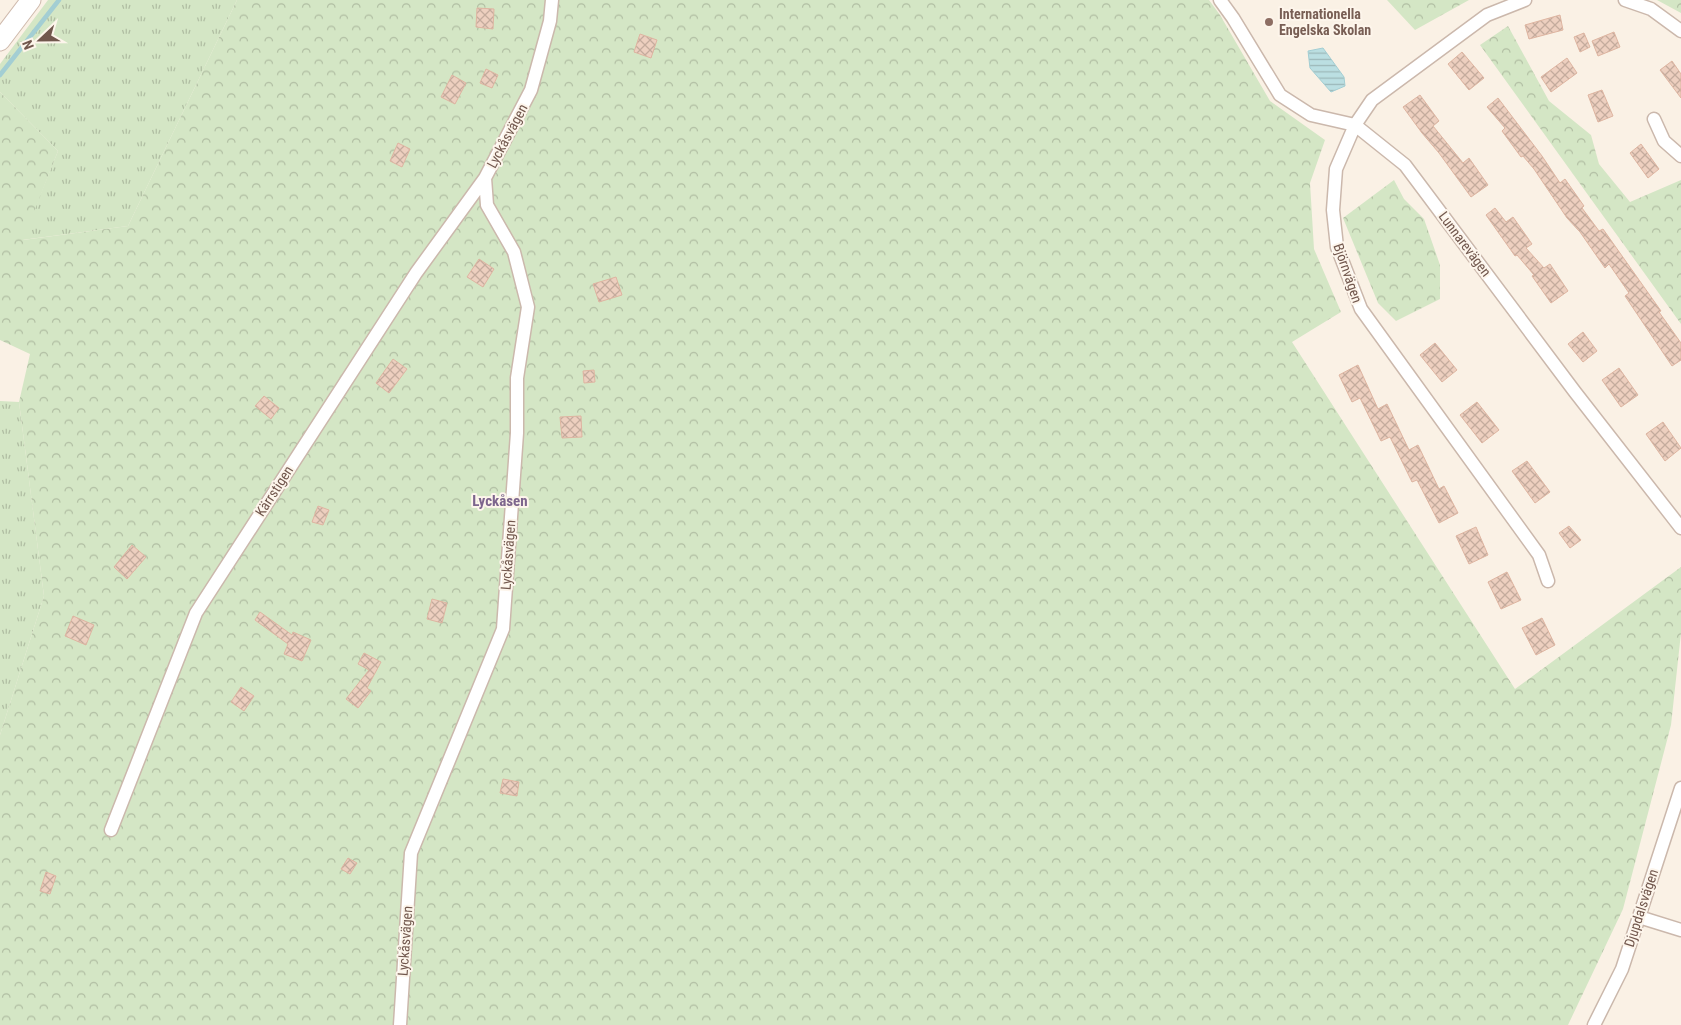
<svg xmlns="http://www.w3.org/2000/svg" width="1681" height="1025" viewBox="0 0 1681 1025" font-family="'Roboto Condensed',sans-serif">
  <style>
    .grass { fill: url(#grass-tufts) }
    .forest { fill: url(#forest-crowns) }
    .water { fill: url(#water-rules); stroke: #a3ced3 }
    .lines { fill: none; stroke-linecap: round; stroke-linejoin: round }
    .stream { stroke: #a3ced3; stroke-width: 4.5 }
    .building { fill: url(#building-cross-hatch); stroke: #deb5a1 }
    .street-casing { stroke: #cbb8ac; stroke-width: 15 }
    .secondary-casing { stroke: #cfbaad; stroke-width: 21 }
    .street { stroke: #fff; stroke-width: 12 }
    .secondary { stroke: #fff; stroke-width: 19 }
    .education-dot { fill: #8d6e63; stroke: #fdf5eb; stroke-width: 2 }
    .labels { text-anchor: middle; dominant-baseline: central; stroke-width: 4; stroke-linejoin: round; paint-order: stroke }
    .education-label { font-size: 14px; font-weight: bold; fill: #785e54; stroke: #fdf5eb; text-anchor: start }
    .street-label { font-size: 14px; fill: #71574d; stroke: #fdf5eb }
    .neighbourhood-label { font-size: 15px; font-weight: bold; fill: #7d658d; stroke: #fdf5eb }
  </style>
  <defs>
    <pattern id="grass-tufts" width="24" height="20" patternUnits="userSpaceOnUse" patternTransform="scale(1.25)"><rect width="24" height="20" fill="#d4e6c5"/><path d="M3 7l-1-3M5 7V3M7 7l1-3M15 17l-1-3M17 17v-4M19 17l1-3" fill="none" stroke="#b0bda2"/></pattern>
    <pattern id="forest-crowns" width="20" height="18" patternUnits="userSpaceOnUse" patternTransform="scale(1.25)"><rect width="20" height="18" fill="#d4e6c5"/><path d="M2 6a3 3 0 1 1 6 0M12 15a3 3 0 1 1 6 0" fill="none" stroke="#b0bda2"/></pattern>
    <pattern id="water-rules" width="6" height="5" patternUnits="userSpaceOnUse" patternTransform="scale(1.25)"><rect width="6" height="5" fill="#bbdfe2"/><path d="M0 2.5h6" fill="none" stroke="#9cb8b9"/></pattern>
    <pattern id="building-cross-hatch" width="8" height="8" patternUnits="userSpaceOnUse" patternTransform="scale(1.25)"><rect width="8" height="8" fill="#edcfbf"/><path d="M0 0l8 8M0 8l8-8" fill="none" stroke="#c4ab9d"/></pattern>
  </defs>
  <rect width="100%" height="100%" fill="#faf1e5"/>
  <path class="grass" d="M48,0H237L128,226L22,240L58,151L0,92V64Z
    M0,401L19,402L44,596L0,735Z"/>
  <path class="forest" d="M237,0H1209L1220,15L1270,101L1325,140L1310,183L1314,249L1341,312L1292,342L1515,689L1681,567V633L1671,725L1623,909L1568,1025H0V735L44,596L19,402L30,354L0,340V92L58,151L23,240L128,226Z
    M1387,0H1469L1415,30Z
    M1657,0H1681V13Z
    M1508,26L1549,101L1591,135L1599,164L1630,202L1681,180V324L1480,45Z
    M1394,180L1404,199L1424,219L1440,265V299L1396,321L1378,303L1343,218Z"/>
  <path class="water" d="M1323,48L1344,77L1345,86L1331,92L1310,68L1308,51Z"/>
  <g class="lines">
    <path class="stream" d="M0,75L59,0"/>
  </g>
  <path class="building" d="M477,8L494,9L493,29L476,27Z
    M1560,15L1563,30L1529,39L1525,25Z
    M1614,32L1620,47L1598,56L1592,41Z
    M1584,33L1590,47L1580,52L1574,37Z
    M640,34L657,40L651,58L634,52Z
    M1462,52L1484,78L1469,90L1448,64Z
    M1567,58L1577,73L1551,92L1541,77Z
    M1672,61L1681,74V98L1660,70Z
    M486,69L498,75L492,88L480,83Z
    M452,75L466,83L455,104L441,97Z
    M1602,90L1613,116L1598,122L1588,95Z
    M1420,95L1439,121L1433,126L1463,163L1469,158L1488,185L1471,197L1439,153L1422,133L1403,107Z
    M1498,98L1542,156L1560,183L1565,179L1584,206L1582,208L1599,231L1603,229L1661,311L1659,312L1681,343V360L1672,366L1625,296L1629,293L1609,264L1605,268L1580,232L1567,218L1534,169L1523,156L1521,157L1502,131L1505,128L1487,107Z
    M398,143L410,149L402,167L390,161Z
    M1641,144L1659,169L1648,178L1630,153Z
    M1495,208L1506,222L1513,217L1532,244L1526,248L1544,268L1550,264L1568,291L1551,303L1532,276L1534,275L1517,255L1515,256L1486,215Z
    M479,259L494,269L483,287L467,277Z
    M616,277L622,295L599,302L593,284Z
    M1583,332L1597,351L1583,362L1568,344Z
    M1435,343L1457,370L1442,382L1420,355Z
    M393,359L407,369L389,393L376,383Z
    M1358,365L1378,409L1387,404L1409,450L1418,445L1439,489L1444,486L1458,513L1439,523L1417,480L1412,482L1390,437L1381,441L1360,398L1352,402L1339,375Z
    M1619,368L1638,395L1621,407L1602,380Z
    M594,370L595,382L584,383L583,371Z
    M264,396L279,408L271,419L255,406Z
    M1477,402L1499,430L1482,443L1460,415Z
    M581,416L582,437L562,438L560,417Z
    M1663,422L1681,448L1665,461L1646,434Z
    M1527,461L1550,492L1535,503L1512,471Z
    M318,506L329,510L323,525L312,522Z
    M1569,526L1581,540L1570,548L1559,533Z
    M1476,527L1488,555L1469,564L1456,536Z
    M132,545L146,557L127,579L114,567Z
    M1507,572L1521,600L1501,609L1488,582Z
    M432,599L447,603L442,623L427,619Z
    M260,612L292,635L293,632L311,640L302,661L284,654L288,644L255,620Z
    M73,616L94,625L86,645L65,636Z
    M1542,618L1555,645L1536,655L1522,628Z
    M364,653L381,662L367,688L371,691L358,708L346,699L369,670L358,664Z
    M241,687L254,696L244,711L231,702Z
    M503,779L519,782L517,796L500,793Z
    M348,858L357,863L350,874L341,869Z
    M46,872L56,876L50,894L40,891Z"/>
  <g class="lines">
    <defs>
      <path id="street" d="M1220,0L1233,18L1280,95L1311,115L1355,125L1405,165L1575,392L1681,528
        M1525,0L1487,15L1372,100L1355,125L1336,169L1333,210L1337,247L1361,309L1539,555L1548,581
        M1625,0L1651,9L1681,31
        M1654,119L1664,141L1681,156
        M111,830L196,613L416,273L485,178L531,90L550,21L552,0
        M1639,917L1681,930
        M400,1025L411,853L503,629L517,433V378L528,307L514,252L487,205L485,178
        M1594,1025L1622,969L1681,788"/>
      <path id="secondary" d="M0,41L31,0"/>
    </defs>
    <use href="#street" class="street-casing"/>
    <use href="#secondary" class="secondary-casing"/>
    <use href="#street" class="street"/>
    <use href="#secondary" class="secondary"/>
  </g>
  <circle class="education-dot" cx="1269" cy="22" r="5"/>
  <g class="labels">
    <g class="education-label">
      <text x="1279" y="14">Internationella<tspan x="1279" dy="16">Engelska Skolan</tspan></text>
    </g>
    <g class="street-label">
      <text transform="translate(507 136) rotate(-62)">Lyckåsvägen</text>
      <text transform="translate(1465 244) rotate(53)">Lunnarevägen</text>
      <text transform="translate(1348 273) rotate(71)">Björnvägen</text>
      <text transform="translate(274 491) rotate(-57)">Kärrstigen</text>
      <text transform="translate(508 555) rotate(-86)">Lyckåsvägen</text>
      <text transform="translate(1641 908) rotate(-72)">Djupdalsvägen</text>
      <text transform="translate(405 941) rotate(-86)">Lyckåsvägen</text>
    </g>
    <g class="neighbourhood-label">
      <text x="500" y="501">Lyckåsen</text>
    </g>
  </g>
  <g transform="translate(40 40) rotate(248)" stroke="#fdf5eb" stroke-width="4" paint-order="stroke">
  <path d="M0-4L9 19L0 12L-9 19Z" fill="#71574d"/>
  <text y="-8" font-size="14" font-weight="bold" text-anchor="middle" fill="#71574d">N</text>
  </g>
</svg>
